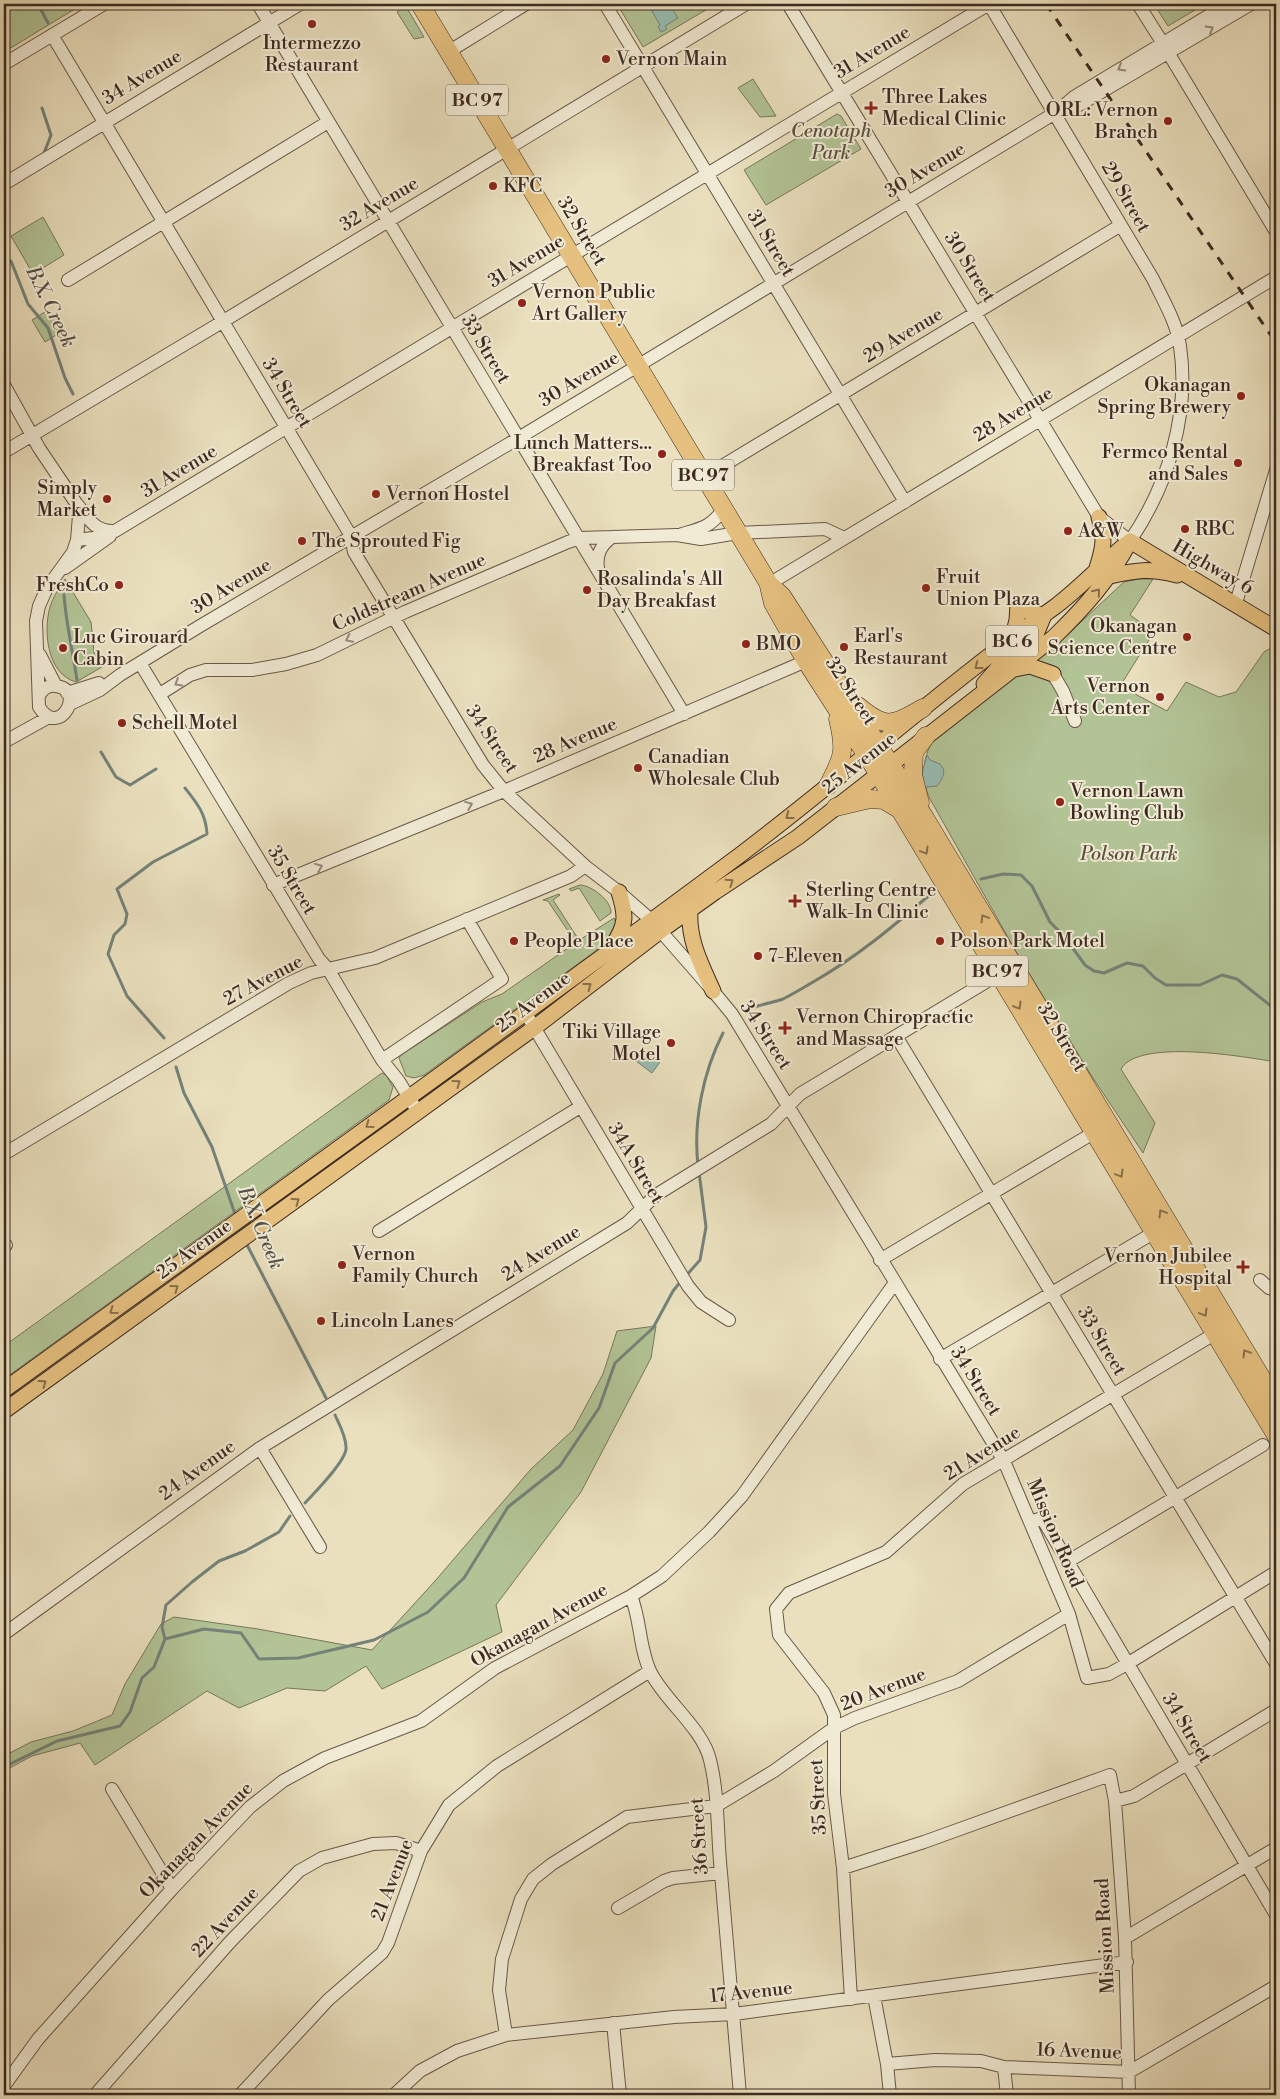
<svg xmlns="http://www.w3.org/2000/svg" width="1280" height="2099" viewBox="0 0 1280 2099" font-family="'Libre Bodoni',serif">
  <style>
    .green { fill: #b2c395; stroke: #78765b }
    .water { fill: #98bdb3; stroke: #748279 }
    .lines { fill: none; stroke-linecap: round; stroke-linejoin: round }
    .stream { stroke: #748279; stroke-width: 3 }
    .minor-casing { stroke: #695848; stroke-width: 14 }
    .major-casing { stroke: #3e2a21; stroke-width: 17 }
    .highway-casing { stroke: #3e2a21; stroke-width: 19 }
    .minor { stroke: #f1ebd5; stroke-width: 12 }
    .major { stroke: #e5c07f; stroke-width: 15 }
    .highway { stroke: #e5c07f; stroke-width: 18 }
    .rail { stroke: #3e2a21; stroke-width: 3; stroke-dasharray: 9 9; stroke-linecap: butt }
    .oneway { stroke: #988a7b }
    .oneway2 { stroke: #896e4b }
    .poi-dot { fill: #8f2418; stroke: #f1ebd5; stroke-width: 2 }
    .labels { text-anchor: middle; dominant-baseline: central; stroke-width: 4; stroke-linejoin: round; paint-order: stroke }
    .shield { fill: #f1ebd5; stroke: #746457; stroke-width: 1 }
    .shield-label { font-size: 18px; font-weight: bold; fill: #3e2a21 }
    .poi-label { font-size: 19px; fill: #3e2a21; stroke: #f1ebd5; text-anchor: start }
    .street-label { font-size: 19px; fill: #3e2a21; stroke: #f1ebd5 }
    .park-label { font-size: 19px; font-style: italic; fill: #5b503e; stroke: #f1ebd5 }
    .water-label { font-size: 20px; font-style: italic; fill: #544f46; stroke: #f1ebd5 }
  </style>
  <rect width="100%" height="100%" fill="#eae0be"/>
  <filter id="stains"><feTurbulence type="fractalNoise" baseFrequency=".004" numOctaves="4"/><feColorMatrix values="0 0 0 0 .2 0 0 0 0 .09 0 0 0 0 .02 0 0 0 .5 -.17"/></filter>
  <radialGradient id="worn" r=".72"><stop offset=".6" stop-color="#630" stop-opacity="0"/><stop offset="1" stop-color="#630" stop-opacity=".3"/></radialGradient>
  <path class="green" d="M4,4H83L4,52Z
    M617,4H716L643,47Z
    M1154,4H1205L1168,26Z
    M403,8H407L424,37L414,39L397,12Z
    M753,79L776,116L760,117L738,88Z
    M837,114L841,116L861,149L766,205L744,170Z
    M43,217L64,255L33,274L11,236Z
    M48,310L61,332L45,342L32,320Z
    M65,579L91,622L94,652L102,667L76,682C47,674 43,631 50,607C53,597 59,588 65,579Z
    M1139,579H1153L1130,615L1154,632L1122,683L1137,695L1167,711L1186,682L1219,697L1236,692L1264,652L1276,645V1062C1246,1057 1139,1038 1121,1069L1124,1074L1155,1123L1143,1153L1091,1075L1018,955L930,799C921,780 921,753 937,737L1068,634L1124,582Z
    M580,885C591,885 612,901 611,913L600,921L579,888L571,891L569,889Z
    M559,894L560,895L553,900L577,937L574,940L548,901L543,900Z
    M614,918L617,925L610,938L604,945L424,1075L414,1078L406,1076L399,1058L401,1055L482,1002L502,994L578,941Z
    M382,1073L386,1075L393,1087L389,1100L4,1379V1346Z
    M656,1326L651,1358L581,1492L496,1605L502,1632L382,1689L366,1666L325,1691L287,1688L239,1708L207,1691L95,1765L80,1743L32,1756L4,1771V1756L31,1742L73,1731L112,1715L125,1684L161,1624L174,1617L258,1629L372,1650L435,1581L531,1469L573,1430L603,1374L617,1331Z"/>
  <path class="water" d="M664,4H671L670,5L678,18L665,26L667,29L661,32L658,27L660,25L652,11Z
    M927,755L930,760L940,764C947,772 943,778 937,786L926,787L925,791L922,773Z
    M645,1050L660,1062L652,1073L636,1061Z"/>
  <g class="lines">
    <path class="stream" d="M38,4L48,23
      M42,108L51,135L44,153
      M11,261L28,304L48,328L65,378L73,394
      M64,595C66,624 73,652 77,680
      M101,752L116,777L130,785L156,769
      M981,879L1003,874L1021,875L1032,886L1050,922L1064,936L1085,965L1094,971L1104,973L1127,963L1143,966L1155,978L1166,985H1200L1222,975L1237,979L1276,1010
      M747,1011C754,1005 773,1003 783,999C793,994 803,988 813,982C857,957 895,925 933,892
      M164,1038L127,996L108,954L114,935L125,924L127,914L117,889L153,862L207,834C206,814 197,803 185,788
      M176,1067L184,1093L212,1147L236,1217
      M698,1165C693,1122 703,1072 723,1033
      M245,1241L326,1398
      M685,1277L700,1260L706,1227L699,1172
      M305,1503C315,1492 345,1462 346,1449C347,1438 339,1424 335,1415
      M165,1639L204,1629L241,1633L259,1659L298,1658L374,1640L428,1612L464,1578L508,1507L560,1466L599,1408L615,1363L653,1328L673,1291L681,1281
      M165,1639L162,1627L166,1605L192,1582L219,1561L245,1551L279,1532L290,1516
      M4,1767L57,1741L120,1726L130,1712L142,1678L154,1667L165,1639"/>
    <defs>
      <path id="minor" d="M258,4L684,714
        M605,4L905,502
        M788,4L1099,517L1130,541C1168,485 1190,415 1180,346C1177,323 1163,300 1153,279L989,4
        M1138,4L1162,42
        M52,35L351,536L354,552L483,765L504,791L585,866L619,892L651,920L713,991L732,1014L1004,1461L1069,1614L1087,1678L1109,1674L1127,1664L1276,1572
        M448,52L526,4
        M1169,54L1276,232
        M4,64L104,4
        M1062,111L1079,105L1251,4
        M4,184L300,4
        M68,280L328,122
        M4,385L39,448L76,503L79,516L77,540L73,552L47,588L39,606L36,621L39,707C60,740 87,688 55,686C48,685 42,690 39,696
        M4,452L212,328L746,4
        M704,477L1121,225
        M77,504C88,518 94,531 113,531
        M682,534C703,528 710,527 724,509
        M77,540L93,538L115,531L989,4
        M65,568L110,536
        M598,568C596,554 601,545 612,537
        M769,584L1276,277
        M1236,603L1276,470
        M40,655L56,686
        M140,663L319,959L328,969L382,1060L398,1080L418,1112
        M1053,674L1063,691L1075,721
        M67,693L99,683
        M160,694L190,675L206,670H252L286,664L317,655L405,612L568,542L580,538L677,535L701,539L738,533L825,529L844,538
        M70,704L100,690L120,675L200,626L507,445L1055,113L1074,97L1228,4
        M4,742L49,717
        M273,885L504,791L806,661
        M525,1012L688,1286L701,1302L729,1320
        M896,1036L1276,1664
        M382,1060L502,979L467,919
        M4,1154L289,983L311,973L375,958L571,876L585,866
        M379,1231L580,1107
        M4,1247L6,1245
        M880,1260L1100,1129
        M1260,1280L1269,1288L1276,1290
        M940,1359L1155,1232
        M260,1448L320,1547
        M1030,1522L1042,1518L1276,1915
        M1067,1562L1263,1445
        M631,1596C641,1620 639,1649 651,1673C666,1702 703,1729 710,1760C719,1796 717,1835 721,1873C727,1947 734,2021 740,2095
        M4,1634L260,1448L627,1223L656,1195L771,1124L800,1094L999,974
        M112,1789L172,1889
        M1115,1801L1134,1796L1276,1710
        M843,1868L924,1842L1110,1775L1115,1801L1125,1938L1129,2095
        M618,1908L664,1881L673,1878L721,1873
        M1125,1938L1276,1848
        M874,1996L887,2064L890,2095
        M851,1999L843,1868L834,1794V1715L824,1693L779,1635L776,1609L789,1593L886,1552L963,1484L1216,1333
        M613,2023L620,2095
        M506,2035L499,1990L502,1959L521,1899L533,1879L552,1864L627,1817L716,1806L774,1771L834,1728L855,1718L958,1681L1069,1614
        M887,2064L935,2060L981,2061L1004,2067L1129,2072L1276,1986
        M1004,2067L1007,2095
        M4,2086L38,2039L172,1889L250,1807L283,1781L325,1758L421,1721L495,1668L631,1596L662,1576L709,1532L742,1496L894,1284
        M95,2095L230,1942L299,1871L322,1858L373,1844L396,1843L421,1851
        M240,2095L328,2000L382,1953L388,1943L421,1851L449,1805L497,1766L650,1671
        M394,2095L420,2071L457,2051L506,2035L674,2017L734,2014L1127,1962"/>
      <path id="major" d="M1130,541L1276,629
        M1097,568C1104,546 1105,539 1099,517
        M1110,576C1138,570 1148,568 1177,575
        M1015,669L1030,666L1053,674
        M984,684L1004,661L1037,632L1044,615L1031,613L1018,605L1017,620L1012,640
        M690,910C688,940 701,964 713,991
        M613,945C627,924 626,915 619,892
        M4,1390C249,1212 497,1036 740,855C847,774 947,684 1056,606C1081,587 1102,564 1126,544
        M4,1411L534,1028L659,932L715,892L798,837L1053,638C1084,608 1110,579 1130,541"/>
      <path id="highway" d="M420,4L769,584L782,596L923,815L1276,1402
        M769,586L773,603L806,661L878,773L1276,1435
        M858,706C885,729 893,726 923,708
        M828,786C843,757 846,752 838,719
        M920,803L913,775L914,752L926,736
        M836,807L870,799L884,800L899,809"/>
    </defs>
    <use href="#minor" class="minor-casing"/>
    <use href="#major" class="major-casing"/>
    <use href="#highway" class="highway-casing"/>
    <use href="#minor" class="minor"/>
    <use href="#major" class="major"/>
    <use href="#highway" class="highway"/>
    <path class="rail" d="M1046,4L1276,343"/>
  </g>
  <defs><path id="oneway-chevron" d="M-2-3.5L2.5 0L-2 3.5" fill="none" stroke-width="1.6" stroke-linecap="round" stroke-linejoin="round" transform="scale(1.25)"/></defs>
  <g class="oneway">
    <use href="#oneway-chevron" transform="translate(1210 29) rotate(-31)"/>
    <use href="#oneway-chevron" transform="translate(1121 68) rotate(149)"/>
    <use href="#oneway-chevron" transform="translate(349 639) rotate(154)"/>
    <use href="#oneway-chevron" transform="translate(178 683) rotate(149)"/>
    <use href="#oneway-chevron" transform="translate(469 805) rotate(-22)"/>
    <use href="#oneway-chevron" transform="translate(319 867) rotate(-22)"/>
  </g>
  <g class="oneway2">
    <use href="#oneway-chevron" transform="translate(1097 592) rotate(-51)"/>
    <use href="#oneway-chevron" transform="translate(978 666) rotate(143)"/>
    <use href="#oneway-chevron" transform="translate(789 816) rotate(142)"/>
    <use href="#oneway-chevron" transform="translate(925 851) rotate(59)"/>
    <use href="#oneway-chevron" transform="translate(730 882) rotate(-34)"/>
    <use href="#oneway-chevron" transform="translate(984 918) rotate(-121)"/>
    <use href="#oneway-chevron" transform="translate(588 986) rotate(-37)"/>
    <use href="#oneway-chevron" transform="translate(1018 1006) rotate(59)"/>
    <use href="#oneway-chevron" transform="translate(457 1083) rotate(-36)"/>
    <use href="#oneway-chevron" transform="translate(369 1125) rotate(144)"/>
    <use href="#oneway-chevron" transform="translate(1120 1174) rotate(59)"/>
    <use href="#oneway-chevron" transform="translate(296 1201) rotate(-36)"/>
    <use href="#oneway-chevron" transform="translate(1162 1213) rotate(-121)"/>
    <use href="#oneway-chevron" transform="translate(175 1288) rotate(-36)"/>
    <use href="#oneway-chevron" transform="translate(113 1311) rotate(144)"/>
    <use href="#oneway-chevron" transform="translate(1204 1313) rotate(59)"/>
    <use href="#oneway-chevron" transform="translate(1246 1353) rotate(-121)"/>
    <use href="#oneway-chevron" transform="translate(43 1383) rotate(-36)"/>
  </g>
  <g class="poi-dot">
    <circle cx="312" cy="24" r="5"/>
    <circle cx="606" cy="59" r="5"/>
    <path d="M868.5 100.5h5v5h5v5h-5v5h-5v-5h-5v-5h5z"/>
    <circle cx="1168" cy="121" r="5"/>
    <circle cx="493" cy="186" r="5"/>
    <circle cx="522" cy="303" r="5"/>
    <circle cx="1241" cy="396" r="5"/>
    <circle cx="662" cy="454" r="5"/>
    <circle cx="1238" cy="463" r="5"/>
    <circle cx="376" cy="494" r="5"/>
    <circle cx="107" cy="499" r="5"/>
    <circle cx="1185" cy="529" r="5"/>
    <circle cx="1068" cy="531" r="5"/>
    <circle cx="302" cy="541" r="5"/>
    <circle cx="119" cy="585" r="5"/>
    <circle cx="926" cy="588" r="5"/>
    <circle cx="587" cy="590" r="5"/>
    <circle cx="1187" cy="637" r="5"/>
    <circle cx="746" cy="644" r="5"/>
    <circle cx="844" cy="647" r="5"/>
    <circle cx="63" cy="648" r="5"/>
    <circle cx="1160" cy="697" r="5"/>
    <circle cx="122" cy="723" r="5"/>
    <circle cx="638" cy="768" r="5"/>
    <circle cx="1060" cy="802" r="5"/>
    <path d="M792.5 893.5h5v5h5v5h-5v5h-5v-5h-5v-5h5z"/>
    <circle cx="514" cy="941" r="5"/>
    <circle cx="940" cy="941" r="5"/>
    <circle cx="758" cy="956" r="5"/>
    <path d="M782.5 1020.5h5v5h5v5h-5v5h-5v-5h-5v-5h5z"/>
    <circle cx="671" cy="1043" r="5"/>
    <circle cx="342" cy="1265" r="5"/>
    <path d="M1240.5 1259.5h5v5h5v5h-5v5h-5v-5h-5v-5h5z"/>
    <circle cx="321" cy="1321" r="5"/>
  </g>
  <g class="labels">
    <g class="shield">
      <rect x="446" y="84.5" width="62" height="31" rx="4"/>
      <rect x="672" y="459.5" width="62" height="31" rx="4"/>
      <rect x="986" y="625.5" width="52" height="31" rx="4"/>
      <rect x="966" y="955.5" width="62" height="31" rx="4"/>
    </g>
    <g class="shield-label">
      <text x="477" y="100">BC 97</text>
      <text x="703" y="475">BC 97</text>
      <text x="1012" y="641">BC 6</text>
      <text x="997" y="971">BC 97</text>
    </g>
    <g class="poi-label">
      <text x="312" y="43" text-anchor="middle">Intermezzo<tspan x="312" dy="22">Restaurant</tspan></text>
      <text x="616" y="59">Vernon Main</text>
      <text x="882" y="97">Three Lakes<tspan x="882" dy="22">Medical Clinic</tspan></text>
      <text x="1158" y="110" text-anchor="end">ORL: Vernon<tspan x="1158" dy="22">Branch</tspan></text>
      <text x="503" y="186">KFC</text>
      <text x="532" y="292">Vernon Public<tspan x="532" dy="22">Art Gallery</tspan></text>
      <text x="1231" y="385" text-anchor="end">Okanagan<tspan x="1231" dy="22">Spring Brewery</tspan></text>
      <text x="652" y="443" text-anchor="end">Lunch Matters...<tspan x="652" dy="22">Breakfast Too</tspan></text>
      <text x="1228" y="452" text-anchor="end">Fermco Rental<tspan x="1228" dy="22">and Sales</tspan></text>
      <text x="97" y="488" text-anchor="end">Simply<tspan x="97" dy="22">Market</tspan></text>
      <text x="386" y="494">Vernon Hostel</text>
      <text x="1195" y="529">RBC</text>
      <text x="1078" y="531">A&amp;W</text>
      <text x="312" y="541">The Sprouted Fig</text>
      <text x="936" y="577">Fruit<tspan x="936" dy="22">Union Plaza</tspan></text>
      <text x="597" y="579">Rosalinda's All<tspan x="597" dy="22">Day Breakfast</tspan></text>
      <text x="109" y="585" text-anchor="end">FreshCo</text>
      <text x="1177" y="626" text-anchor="end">Okanagan<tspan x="1177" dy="22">Science Centre</tspan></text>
      <text x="854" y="636">Earl's<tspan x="854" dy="22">Restaurant</tspan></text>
      <text x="73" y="637">Luc Girouard<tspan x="73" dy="22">Cabin</tspan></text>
      <text x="756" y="644">BMO</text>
      <text x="1150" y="686" text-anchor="end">Vernon<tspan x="1150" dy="22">Arts Center</tspan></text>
      <text x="132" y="723">Schell Motel</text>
      <text x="648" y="757">Canadian<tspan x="648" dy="22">Wholesale Club</tspan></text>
      <text x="1070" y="791">Vernon Lawn<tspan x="1070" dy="22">Bowling Club</tspan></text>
      <text x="806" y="890">Sterling Centre<tspan x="806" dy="22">Walk-In Clinic</tspan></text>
      <text x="524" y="941">People Place</text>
      <text x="950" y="941">Polson Park Motel</text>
      <text x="768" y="956">7-Eleven</text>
      <text x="796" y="1017">Vernon Chiropractic<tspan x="796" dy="22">and Massage</tspan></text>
      <text x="661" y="1032" text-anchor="end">Tiki Village<tspan x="661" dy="22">Motel</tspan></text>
      <text x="352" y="1254">Vernon<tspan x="352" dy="22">Family Church</tspan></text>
      <text x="1232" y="1256" text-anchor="end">Vernon Jubilee<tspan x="1232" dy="22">Hospital</tspan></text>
      <text x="331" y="1321">Lincoln Lanes</text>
    </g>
    <g class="street-label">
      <text transform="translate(872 52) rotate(-31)">31 Avenue</text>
      <text transform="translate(142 77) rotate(-31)">34 Avenue</text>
      <text transform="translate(925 170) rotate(-31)">30 Avenue</text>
      <text transform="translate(1126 197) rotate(60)">29 Street</text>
      <text transform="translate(379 204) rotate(-31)">32 Avenue</text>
      <text transform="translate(582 231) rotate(59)">32 Street</text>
      <text transform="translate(771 243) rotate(59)">31 Street</text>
      <text transform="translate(526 261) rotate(-31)">31 Avenue</text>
      <text transform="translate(970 267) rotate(58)">30 Street</text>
      <text transform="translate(903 335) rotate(-31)">29 Avenue</text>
      <text transform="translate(486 349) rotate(59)">33 Street</text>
      <text transform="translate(579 379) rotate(-31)">30 Avenue</text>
      <text transform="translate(287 393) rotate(59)">34 Street</text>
      <text transform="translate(1013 414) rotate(-31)">28 Avenue</text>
      <text transform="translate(179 471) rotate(-31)">31 Avenue</text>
      <text transform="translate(1213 567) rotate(30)">Highway 6</text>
      <text transform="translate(231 586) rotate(-31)">30 Avenue</text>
      <text transform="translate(409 592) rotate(-24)">Coldstream Avenue</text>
      <text transform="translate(851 691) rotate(57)">32 Street</text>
      <text transform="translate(492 739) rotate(56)">34 Street</text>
      <text transform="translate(575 740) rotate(-23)">28 Avenue</text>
      <text transform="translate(859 763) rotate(-38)">25 Avenue</text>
      <text transform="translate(292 880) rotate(59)">35 Street</text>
      <text transform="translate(263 980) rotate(-28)">27 Avenue</text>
      <text transform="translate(533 1002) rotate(-37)">25 Avenue</text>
      <text transform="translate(766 1035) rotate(57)">34 Street</text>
      <text transform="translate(1062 1037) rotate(59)">32 Street</text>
      <text transform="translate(636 1163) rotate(59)">34A Street</text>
      <text transform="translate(194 1249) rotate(-36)">25 Avenue</text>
      <text transform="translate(541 1253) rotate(-32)">24 Avenue</text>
      <text transform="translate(1102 1341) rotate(59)">33 Street</text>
      <text transform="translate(976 1381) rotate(58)">34 Street</text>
      <text transform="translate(982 1453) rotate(-32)">21 Avenue</text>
      <text transform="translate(197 1470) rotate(-36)">24 Avenue</text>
      <text transform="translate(1055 1533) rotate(67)">Mission Road</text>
      <text transform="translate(539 1625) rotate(-29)">Okanagan Avenue</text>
      <text transform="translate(883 1689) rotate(-21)">20 Avenue</text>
      <text transform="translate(1187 1728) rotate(59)">34 Street</text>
      <text transform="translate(818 1797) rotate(-93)">35 Street</text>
      <text transform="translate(699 1836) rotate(-94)">36 Street</text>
      <text transform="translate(196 1840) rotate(-46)">Okanagan Avenue</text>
      <text transform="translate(392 1880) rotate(-69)">21 Avenue</text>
      <text transform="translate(225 1922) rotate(-47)">22 Avenue</text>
      <text transform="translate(1105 1936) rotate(-93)">Mission Road</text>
      <text transform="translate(751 1992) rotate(-6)">17 Avenue</text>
      <text transform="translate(1079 2051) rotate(2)">16 Avenue</text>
    </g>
    <g class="park-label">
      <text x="831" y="131">Cenotaph<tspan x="831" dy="22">Park</tspan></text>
      <text x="1129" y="854">Polson Park</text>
    </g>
    <g class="water-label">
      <text transform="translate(50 307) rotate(64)">B.X. Creek</text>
      <text transform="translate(260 1228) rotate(67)">B.X. Creek</text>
    </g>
  </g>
  <rect width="1280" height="2099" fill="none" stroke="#eae0be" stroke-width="20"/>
  <rect x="5" y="5" width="1270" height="2089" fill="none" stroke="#3e2a21" stroke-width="2.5"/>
  <rect x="10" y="10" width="1260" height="2079" fill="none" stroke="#3e2a21"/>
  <rect width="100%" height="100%" filter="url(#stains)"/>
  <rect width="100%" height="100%" fill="url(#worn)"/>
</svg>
